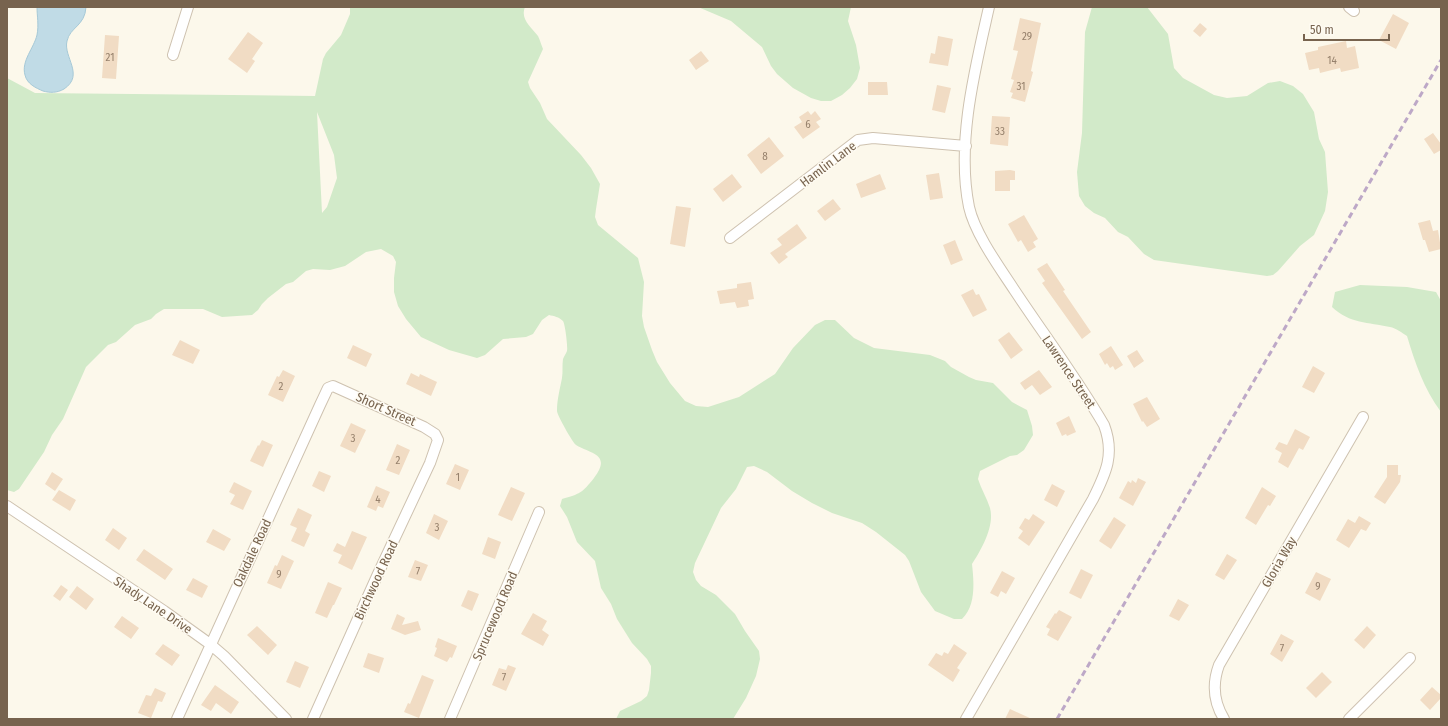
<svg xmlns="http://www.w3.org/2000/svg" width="1448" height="726" viewBox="0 0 1448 726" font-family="'Fira Sans Condensed',sans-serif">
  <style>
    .green { fill: #d2eac9; fill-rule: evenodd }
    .water { fill: #c0dbe6; stroke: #a6c9d7 }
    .building { fill: #f1dcc4 }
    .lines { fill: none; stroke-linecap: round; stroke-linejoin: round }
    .minor-casing { stroke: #cec2b0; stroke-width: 12 }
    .minor { stroke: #fff; stroke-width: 10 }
    .rail { stroke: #bda8c7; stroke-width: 3; stroke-dasharray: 6 4; stroke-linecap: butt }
    .labels { text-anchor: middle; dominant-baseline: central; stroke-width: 3; stroke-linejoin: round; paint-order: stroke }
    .number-label { font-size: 11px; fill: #96816c }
    .street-label { font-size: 13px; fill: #77634e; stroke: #fefbf2 }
  </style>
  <rect width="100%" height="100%" fill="#fcf8eb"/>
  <path class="green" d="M350,7H525C520,19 531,27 538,36C540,40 541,44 543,49L528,82L530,88L540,103L547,119L581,155L591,168L600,184L596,209L595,217L598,225L638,258L644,282L642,316L644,327L652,350L657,362L670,383L685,401L696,406L708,407L739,397L775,374L793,348L815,325L825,320H835L854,338L874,348L930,355L945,361L951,367L969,377L976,380L993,383L1012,402L1027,410L1032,426L1033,435L1024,450L1017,455L1010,456L980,471L978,479C981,489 987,498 990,508C995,526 981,550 972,564C974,582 976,606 962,619H954L935,611L921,592L909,561L905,555L876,532L862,523L832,513L812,503L792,491L767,472L754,466L747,467L736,489L721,508L695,563L693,572L696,580L701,586L716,595L735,614L745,631L759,651L760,659L756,676L746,698L733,719H616L620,711L641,701L647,696L649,690L651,673V666L647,659L632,643L617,619L611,604L601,588L595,561L577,542L567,517L560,506L562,499C580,494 582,493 594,478C612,454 591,454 576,445C573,443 557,415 557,411C557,399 560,389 562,378C563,372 562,365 563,359C564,356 566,354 567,351C568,346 565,324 563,321C559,317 554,316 549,315L542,320L533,334L526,337L503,339L485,355L477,358L449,350L421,337L406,319L398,306L394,292V278L396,262L393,256L381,249L366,252L345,266L330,270L313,269L306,271L293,282L286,284L268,298L262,304L258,310L252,315L222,317L203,309H164L156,314L151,319L135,325L116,342L108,345L86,367L63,419L52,435L44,452L19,489L14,492L7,490V78L35,93L315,96L323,59L326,53L341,35L350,14ZM317,112L334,155L337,178L327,207L322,213Z
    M698,7H851L848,21L856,45L860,68L857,79L850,88L842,95L831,101H821L811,98L793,88L777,74L771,66L762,47L731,21Z
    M1092,7H1147L1168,34L1174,68L1183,78L1214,95L1227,98L1247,96L1268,83L1280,81L1293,86L1303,94L1314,112L1319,139L1325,152L1328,192L1325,211L1314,235L1300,246L1278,271L1273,275L1267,276L1154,260L1144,254L1128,237L1118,232L1105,218L1094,213L1085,206L1079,196L1077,172L1082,133L1085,32Z
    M1360,285L1407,287L1436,292L1441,301V412C1424,389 1415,363 1407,336C1402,333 1396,328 1390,327C1368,322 1350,324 1332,307L1335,292Z"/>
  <path class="water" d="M37,7H86C85,26 70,27 67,41C63,57 85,75 64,89C57,93 50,93 43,91C36,88 27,84 25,75C21,61 34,48 37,35C39,25 37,16 37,7Z"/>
  <path class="building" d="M1393,14L1409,23L1396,49L1379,40Z
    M1020,18L1041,23L1031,71L1033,72L1025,102L1011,98L1013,93L1010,92L1014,80L1011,79L1018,51L1013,50Z
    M1200,23L1207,29L1200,37L1193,31Z
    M248,32L263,43L252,59L255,61L247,73L228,59Z
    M105,35L119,36L116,79L102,78Z
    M938,36L953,39L948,66L929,63L931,53L935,54Z
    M1346,41L1347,48L1355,46L1359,68L1341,72L1340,68L1320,73L1319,68L1309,70L1305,53L1318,50V47Z
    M701,51L709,61L696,70L689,60Z
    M868,82H887L888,95H868Z
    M937,85L951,88L945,113L932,110Z
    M808,111L811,115L815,111L821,119L816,122L820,127L803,139L794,127L802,122L799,117Z
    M992,116L1010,117L1008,146L990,144Z
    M1433,133L1441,144V150L1434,154L1424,139Z
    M769,137L784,156L761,174L747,155Z
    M1010,170L1015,171V180H1010V191H995V171Z
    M939,173L943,198L930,200L926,175Z
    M732,174L742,187L723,202L713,189Z
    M880,174L886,189L861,198L856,184Z
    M833,199L841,209L825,221L817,211Z
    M676,206L691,208L685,247L670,244Z
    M1024,215L1038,239L1033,242L1036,247L1028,252L1021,240L1018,242L1008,224Z
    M1430,220L1433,231L1438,230L1441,249L1429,252L1425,240H1423L1418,223Z
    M797,224L807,238L785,254L788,257L779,264L770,253L782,245L777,239Z
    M955,240L963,260L951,265L943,245Z
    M1047,263L1065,290L1063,291L1091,332L1082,339L1042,283L1045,281L1037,269Z
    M751,282L754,299L748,300L749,306L737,308L735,302L720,304L717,291L737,288V284Z
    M973,289L976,295L979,294L987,310L973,317L961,295Z
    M1009,332L1023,350L1011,359L998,340Z
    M180,340L200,350L193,364L172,355Z
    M353,345L372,354L366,367L347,358Z
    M1111,346L1123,365L1115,370L1113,366L1110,368L1107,363L1105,365L1099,354Z
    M1137,350L1144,361L1134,368L1127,356Z
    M1313,366L1325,373L1314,393L1302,387Z
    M283,370L295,376L283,402L268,395L277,376L279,377Z
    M1039,370L1052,387L1040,395L1032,385L1025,390L1020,383Z
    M411,373L419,377L420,374L437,382L431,396L406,384Z
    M1147,397L1160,419L1147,427L1143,421L1142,422L1133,404Z
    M1069,416L1076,432L1067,436L1066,434L1062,436L1056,423Z
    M351,423L366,430L355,453L340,446Z
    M1295,429L1310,437L1303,450L1299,448L1288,468L1278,462L1282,453L1275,449L1279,442L1287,445Z
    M262,440L273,445L263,467L250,461L258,445L259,446Z
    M397,444L410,450L399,475L386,470Z
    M455,464L469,470L460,490L446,484Z
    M1387,465H1398V475H1401L1400,482L1385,504L1374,497L1387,477Z
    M319,471L331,476L324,492L312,486Z
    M52,472L63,479L55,491L45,484Z
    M1138,478L1146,482L1133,506L1119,498L1128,481L1131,483L1132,480L1136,483Z
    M234,482L252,491L243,510L230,504L235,495L229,492Z
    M1052,484L1065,491L1057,507L1044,500Z
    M376,486L390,492L383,508L378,506L376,511L367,507Z
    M511,487L525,493L512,521L498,515Z
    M1262,487L1276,496L1270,506L1268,505L1256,525L1245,518Z
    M59,490L76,500L70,511L52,500Z
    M298,508L312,515L305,531L310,534L304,547L291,541L297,528L290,525Z
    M434,514L448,521L439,540L426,533Z
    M1033,514L1045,522L1029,546L1018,538L1023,531L1019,528L1025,518L1029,520Z
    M1359,516L1371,523L1366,531L1361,529L1349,548L1336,540L1348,519L1355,523Z
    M1114,517L1126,525L1111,549L1099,541Z
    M113,528L127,538L119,550L105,540Z
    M213,529L231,539L224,551L206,542Z
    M352,531L367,537L352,570L338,563L342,555L333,551L337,543L345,547Z
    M488,537L501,542L495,559L482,554Z
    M144,549L173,569L165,580L136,560Z
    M1227,554L1237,560L1224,580L1215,575Z
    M282,555L294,561L281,589L267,583L275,565L277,566Z
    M415,560L428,565L421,581L408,577Z
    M1081,569L1093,575L1081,599L1069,593Z
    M1002,571L1015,578L1006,594L1001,591L998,597L990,593Z
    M1316,572L1331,579L1320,601L1305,593Z
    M193,578L208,586L202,598L186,590Z
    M328,582L342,588L334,605H333L327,618L315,613Z
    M61,585L68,590L60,601L53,596Z
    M77,586L94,599L86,610L69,597Z
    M468,590L479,594L472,611L461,606Z
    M1178,599L1189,605L1179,621L1169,616Z
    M1059,610L1072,617L1058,641L1047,635L1050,629L1046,627L1055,613L1056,614Z
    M533,613L547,621L542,630L549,635L543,646L521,634Z
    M397,614L405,618L402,625L418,621L421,630L405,635L391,629Z
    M122,616L139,628L131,639L114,627Z
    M257,626L277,645L268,655L247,635Z
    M1367,626L1376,635L1364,649L1354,640Z
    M1281,634L1294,641L1282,662L1270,654Z
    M438,638L457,646L452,658L450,657L447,662L434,656L437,648L435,647Z
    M163,644L180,655L172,666L155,654Z
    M954,644L967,653L957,668L960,670L953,682L928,665L936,653L942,656L944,652L948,654Z
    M368,653L384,658L379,673L363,667Z
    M295,661L309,667L300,688L286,682Z
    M508,665L516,668L506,691L492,685L499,668L506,670Z
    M1322,672L1332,682L1316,698L1306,688Z
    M422,675L434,680L419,718L404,712L408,703L410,704Z
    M215,685L239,702L231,714L216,703L211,711L201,705Z
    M1432,687L1441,695V698L1430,710L1420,700Z
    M155,688L166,693L162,702L158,701L151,718L138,713L146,695L151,696Z
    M1010,709L1032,719H1005Z"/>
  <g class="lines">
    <defs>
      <path id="minor" d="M1349,7L1354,11
        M173,55L188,7
        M730,238L858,140L873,138L966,146
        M7,506L164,611L210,644L224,656L286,719
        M177,719L320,405L328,388L333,386L424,427L435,434L438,440L430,463L377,576L313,719
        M450,719L539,512
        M966,719L1093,499C1106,473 1115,454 1104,425C1077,379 1045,336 1015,291C1000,268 975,234 969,207C956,143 975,69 989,7
        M1224,719C1213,701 1212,684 1219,665L1363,417
        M1349,719L1410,658"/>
    </defs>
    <use href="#minor" class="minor-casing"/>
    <use href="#minor" class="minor"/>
    <path class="rail" d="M1057,719L1441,60"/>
  </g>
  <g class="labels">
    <g class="number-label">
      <text x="1027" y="36">29</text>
      <text x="110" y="57">21</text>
      <text x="1332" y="60">14</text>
      <text x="1021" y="86">31</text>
      <text x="808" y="124">6</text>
      <text x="1000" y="131">33</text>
      <text x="765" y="156">8</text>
      <text x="281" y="386">2</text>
      <text x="353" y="438">3</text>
      <text x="398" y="460">2</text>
      <text x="458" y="477">1</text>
      <text x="378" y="499">4</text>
      <text x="437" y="527">3</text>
      <text x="418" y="571">7</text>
      <text x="279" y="574">9</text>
      <text x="1318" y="586">9</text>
      <text x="1282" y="648">7</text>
      <text x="504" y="677">7</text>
    </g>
    <g class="street-label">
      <text transform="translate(828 164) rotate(-37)">Hamlin Lane</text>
      <text transform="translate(1069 372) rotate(56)">Lawrence Street</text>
      <text transform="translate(386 409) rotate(24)">Short Street</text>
      <text transform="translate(252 553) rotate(-65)">Oakdale Road</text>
      <text transform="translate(1279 562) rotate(-60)">Gloria Way</text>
      <text transform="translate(376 580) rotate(-65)">Birchwood Road</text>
      <text transform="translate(153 605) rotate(34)">Shady Lane Drive</text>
      <text transform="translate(495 616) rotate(-67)">Sprucewood Road</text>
    </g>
  </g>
  <rect width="1448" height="726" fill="none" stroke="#77634e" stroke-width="16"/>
  <path d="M1304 34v6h85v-6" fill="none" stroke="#77634e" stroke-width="2"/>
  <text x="1310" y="34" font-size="12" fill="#77634e" stroke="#fefbf2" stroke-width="3" paint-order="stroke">50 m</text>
</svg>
